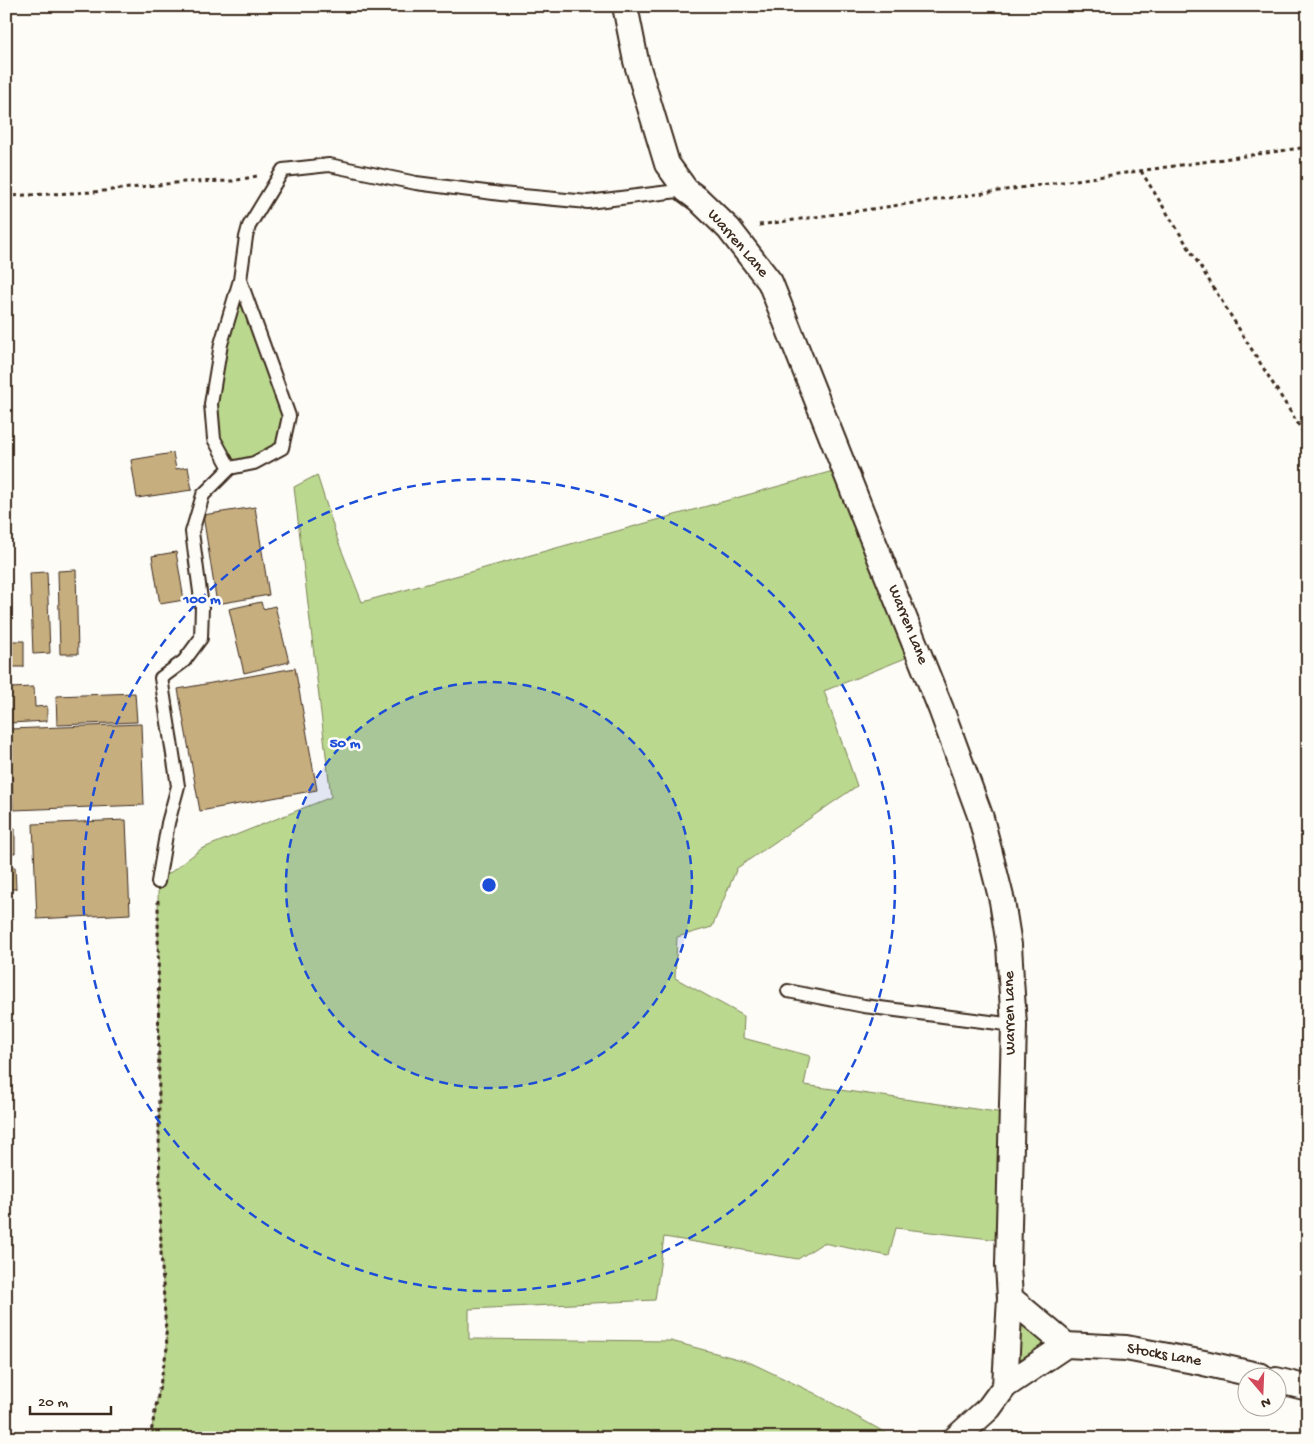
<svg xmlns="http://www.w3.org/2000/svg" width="1314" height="1444" viewBox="0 0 1314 1444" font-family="'Gochi Hand',sans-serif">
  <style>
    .green { fill: #bbd88f; stroke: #7b8156 }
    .building { fill: #c7ae7f; stroke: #3b2a1e }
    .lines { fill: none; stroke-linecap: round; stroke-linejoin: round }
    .lane-casing { stroke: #3b2a1e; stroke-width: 16 }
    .street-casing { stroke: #3b2a1e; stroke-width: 28 }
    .path { stroke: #3b2a1e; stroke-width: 3; stroke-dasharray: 4 4; stroke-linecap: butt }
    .lane { stroke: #fdfcf7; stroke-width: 12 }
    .street { stroke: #fdfcf7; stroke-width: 24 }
    .ring { fill: none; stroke: #1d4ed8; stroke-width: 2.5; stroke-dasharray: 9 6 }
    .labels { text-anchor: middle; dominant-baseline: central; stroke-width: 5; stroke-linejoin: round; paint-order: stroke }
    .street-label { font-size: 16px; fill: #3b2a1e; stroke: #fdfcf7 }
    .centre { fill: #1d4ed8; stroke: #fdfcf7; stroke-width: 2.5 }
    .ring-label { font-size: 15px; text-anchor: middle; font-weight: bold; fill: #1d4ed8; stroke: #fdfcf7; stroke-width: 5; stroke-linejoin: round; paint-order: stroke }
  </style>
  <rect width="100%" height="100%" fill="#fdfcf7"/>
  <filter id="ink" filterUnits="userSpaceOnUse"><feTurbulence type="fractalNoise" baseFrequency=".02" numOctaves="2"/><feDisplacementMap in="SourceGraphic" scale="10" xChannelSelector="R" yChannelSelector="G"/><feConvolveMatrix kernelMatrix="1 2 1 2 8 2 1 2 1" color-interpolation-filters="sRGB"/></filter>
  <g filter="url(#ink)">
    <path class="green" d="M240,280L289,416L282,448L230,468L214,439L211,404Z
      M844,468L918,653L824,691L857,786L737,868L712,927L677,937L675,978L744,1016L743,1038L810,1056L804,1085L1011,1114L1008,1241L896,1228L889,1256L823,1243L798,1259L664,1237L655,1300L469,1309V1339L671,1341L749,1362L814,1393L895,1438H150L167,1348L161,1252L159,1133L158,882L201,849L331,797L294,487L317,475L338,541L362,602Z
      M1010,1298L1066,1345L1005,1386Z"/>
    <path class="building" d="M173,453L176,469L188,467L192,490L137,498L131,460Z
      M255,507L269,595L217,604L203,515Z
      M176,552L184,600L160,604L152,556Z
      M76,570L78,654H60L58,571Z
      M47,572L50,653L33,654L30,573Z
      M261,602L263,609L275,606L289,662L244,673L229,609Z
      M6,641H24V667H6Z
      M295,668L317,790L200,811L178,689Z
      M34,687L35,707L47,706V721L10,723L9,688Z
      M135,693L137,722L57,725L56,696Z
      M141,724L144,805L13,810L10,729Z
      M126,820L130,914L37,919L33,824Z
      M6,829H15V853H6Z
      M6,867H15L16,889H6Z"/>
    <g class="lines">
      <defs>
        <path id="lane" d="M240,280L289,416L282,448L254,463L230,468L214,439L211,404L221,344L240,280L246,237L249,226L283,170L329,165L416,183L501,194L588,202L686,190
          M158,882L168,823L178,786L161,678L184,661L201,638L202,607L192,532L203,495L230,468
          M788,991L864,1006L1014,1025"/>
        <path id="street" d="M625,6L636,61L667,164L686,190L698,199L729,229L770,282L862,513L941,709L981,818L1002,901L1009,945L1011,979L1014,1025L1008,1265L1010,1298L1066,1345
          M1066,1345L1126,1348L1204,1363L1261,1376
          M1276,1380L1308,1388
          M1005,1386L1010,1298
          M956,1438L989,1408L1005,1386L1066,1345"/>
      </defs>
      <use href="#lane" class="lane-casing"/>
      <use href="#street" class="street-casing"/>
      <path class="path" d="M1141,171L1308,440
        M6,196L94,192L184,182L233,181L257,176
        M759,225L1308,147
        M150,1438L167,1348L161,1252L159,1133L158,900"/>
      <use href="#lane" class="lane"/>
      <use href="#street" class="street"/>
    </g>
  </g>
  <circle cx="489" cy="885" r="203" fill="#1d4ed8" fill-opacity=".12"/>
  <g class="ring">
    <circle cx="489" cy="885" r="203"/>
    <circle cx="489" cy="885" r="406"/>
  </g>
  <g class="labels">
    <g class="street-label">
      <text transform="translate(737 244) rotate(49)">Warren Lane</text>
      <text transform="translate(907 625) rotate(68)">Warren Lane</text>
      <text transform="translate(1011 1013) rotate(-91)">Warren Lane</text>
      <text transform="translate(1164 1356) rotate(10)">Stocks Lane</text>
    </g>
  </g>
  <circle cx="489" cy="885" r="8" class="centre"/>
  <g class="ring-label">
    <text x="202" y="603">100 m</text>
    <text x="345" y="747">50 m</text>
  </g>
  <rect width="1314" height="1444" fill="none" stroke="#fdfcf7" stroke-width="25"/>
  <rect x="12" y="12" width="1289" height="1419" fill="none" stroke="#3b2a1e" stroke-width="2" filter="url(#ink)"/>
  <g transform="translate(1262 1392) rotate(161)"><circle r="24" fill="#fdfcf7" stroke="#afa8a0"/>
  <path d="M0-4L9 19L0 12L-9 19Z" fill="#d1495b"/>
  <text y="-8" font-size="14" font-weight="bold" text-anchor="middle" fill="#3b2a1e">N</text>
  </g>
  <path d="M30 1406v8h81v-8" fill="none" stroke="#3b2a1e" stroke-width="2.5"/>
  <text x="38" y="1406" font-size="15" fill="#3b2a1e" stroke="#fdfcf7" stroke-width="4" paint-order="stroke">20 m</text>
</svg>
